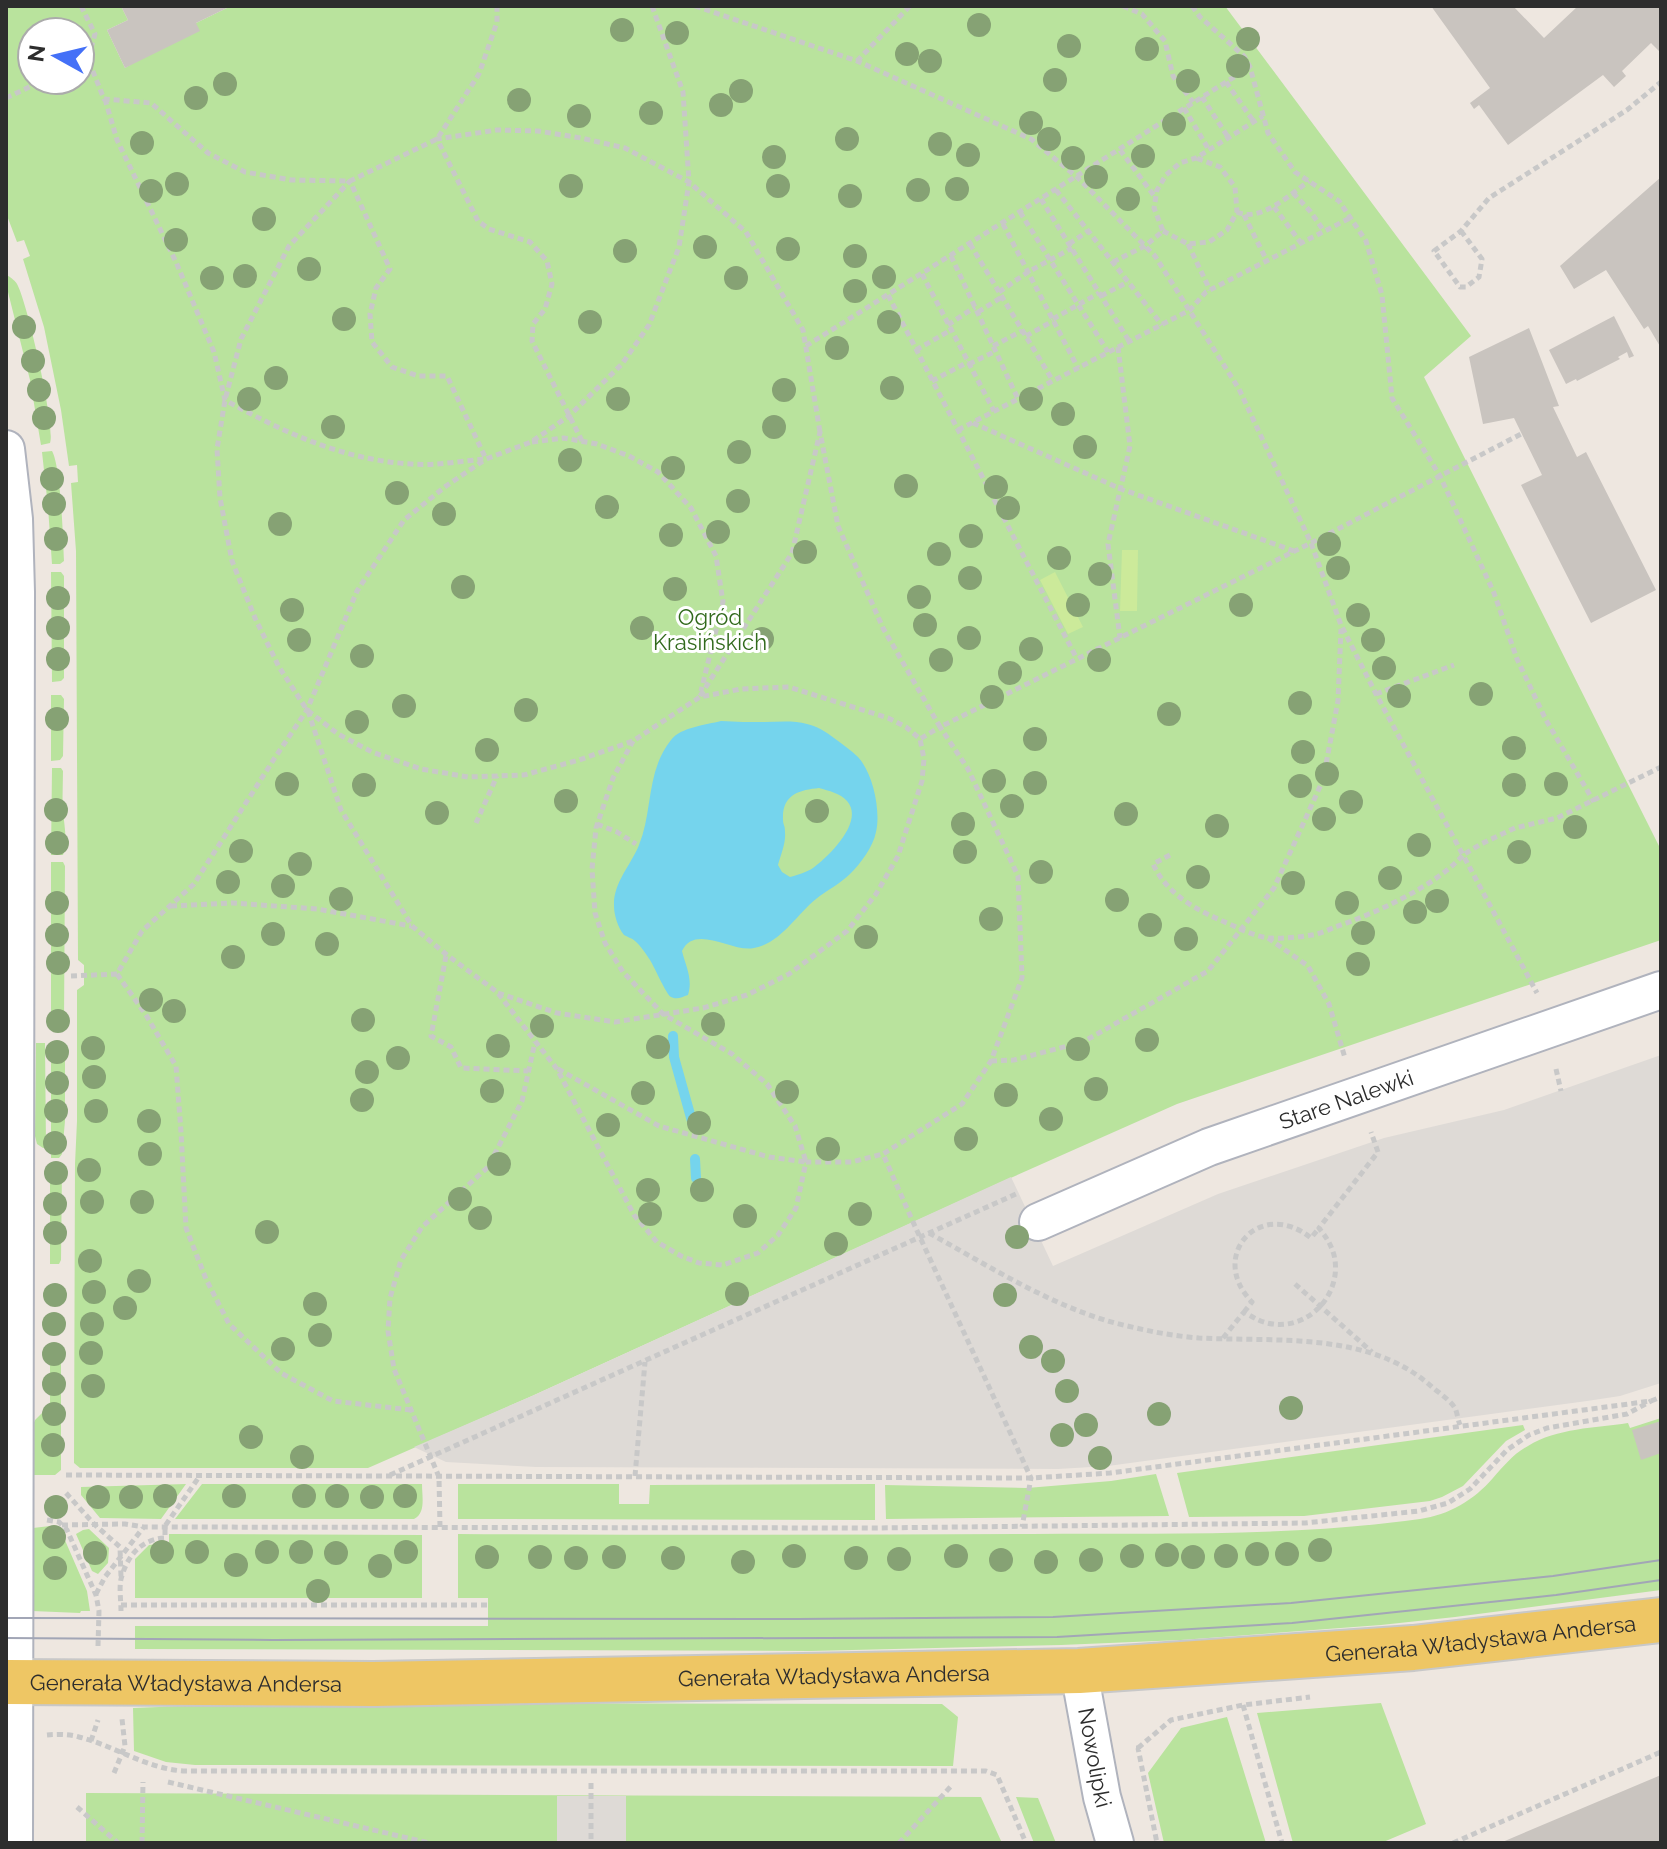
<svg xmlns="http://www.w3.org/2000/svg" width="1667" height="1849" viewBox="0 0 1667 1849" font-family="Raleway,sans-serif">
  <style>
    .green { fill: #b9e39d; fill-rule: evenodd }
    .pitch { fill: #ccea9a }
    .plaza { fill: #dedad6 }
    .water { fill: #75d4ed; fill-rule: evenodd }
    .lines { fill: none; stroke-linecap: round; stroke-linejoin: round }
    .stream { stroke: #75d4ed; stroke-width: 10 }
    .building { fill: #c9c4bf }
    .minor-casing { stroke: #b0b3bd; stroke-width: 40 }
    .major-casing { stroke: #c8c8c8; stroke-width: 48 }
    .path { stroke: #c8c8c8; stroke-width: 5; stroke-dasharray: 6 4; stroke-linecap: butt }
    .minor { stroke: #fff; stroke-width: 36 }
    .major { stroke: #eec664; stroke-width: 44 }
    .tram { stroke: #a2a6b6; stroke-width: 2 }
    .tree { fill: #86a274 }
    .labels { text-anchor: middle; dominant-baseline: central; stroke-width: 6; stroke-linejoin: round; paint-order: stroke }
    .park-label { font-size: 22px; fill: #316a1c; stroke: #fff }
    .street-label { font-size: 22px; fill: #2d2d2d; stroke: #fff }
  </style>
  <rect width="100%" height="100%" fill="#eee7e0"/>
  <path class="green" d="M6,6H121L128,20L107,30L125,68L196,23L231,6H1225L1471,336L1424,377L1661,850V940L1177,1104L997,1184L532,1396L368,1468H80L74,1463L75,1164L77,1121V990L84,985V965L78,960L76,551L71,483L78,482L77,465L69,466L61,410L44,327L23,259L30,256L24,240L17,242L6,213ZM32,32H80V80H32Z
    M6,276H8C11,277 16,282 17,284C27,301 56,428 50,443L41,445L30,380L6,284Z
    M52,451C61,467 63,538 64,561L60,564H52L48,507L42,452Z
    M51,572H61L64,576V678L61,681L52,682Z
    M51,695H61L64,699L63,756L60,760L51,761Z
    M52,768H61L63,771C63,784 62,797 63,810C64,825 68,841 63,855H51Z
    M51,862H63L65,866L64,1021L59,1025H53L51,1022Z
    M36,1043H45L46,1147L43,1148L37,1144L35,1136Z
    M51,1043H59L65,1048V1121L62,1154L59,1158H51Z
    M50,1166H59L62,1169L61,1260L59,1264H50Z
    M59,1343L61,1347V1470L55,1475H33V1425L35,1420L50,1405V1344Z
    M1661,1418V1590L1455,1617L1381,1625L1181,1640L1061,1645L811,1651L135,1649V1626H488V1598H458V1534C650,1535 841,1535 1033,1534C1162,1533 1292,1537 1420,1519C1449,1515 1474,1500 1493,1478C1504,1466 1513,1454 1528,1446C1557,1428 1595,1428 1628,1423L1630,1428Z
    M1523,1425L1525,1430L1506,1441L1463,1486L1442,1497L1430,1501L1304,1516L1189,1517L1177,1473Z
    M1156,1474L1169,1516L886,1519L885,1485L1027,1488L1111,1481Z
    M186,1484L161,1519L100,1518L81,1495V1487Z
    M202,1484H422C422,1497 426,1513 414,1519H175Z
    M458,1484H619V1504H649L650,1485L875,1484V1520L458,1519Z
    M50,1526L57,1529L64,1538L87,1591L90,1611H81L80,1613L32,1611L33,1528Z
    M89,1529L109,1548L108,1563L98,1574L92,1571L76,1534L83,1530Z
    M169,1534L422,1535V1598H135V1559L149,1545L169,1543Z
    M264,1703L942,1704L958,1717L953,1766L195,1765L166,1762L134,1751L133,1708Z
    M1381,1703L1426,1824L1381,1843H1293L1257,1713Z
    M1227,1717L1266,1843H1164L1148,1773L1181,1728Z
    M86,1793L981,1797L1002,1843H86Z
    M1016,1797L1038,1798L1056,1843H1034Z"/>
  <path class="pitch" d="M1122,550H1138L1137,611H1120Z
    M1055,572L1083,627L1068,634L1040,580Z"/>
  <path class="plaza" d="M1661,1055V1383L1620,1396L1587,1401L1108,1466L1058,1469L536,1467L446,1462L414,1447L532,1396L1011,1177L1053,1266L1218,1194L1384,1138L1504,1110Z
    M557,1796H626V1843H557Z"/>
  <path class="water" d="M721,721C736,722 750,722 764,722C778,722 793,720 807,724C817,726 826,732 834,738C842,744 851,750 858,757C873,773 881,811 876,832C873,847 861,863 850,874C840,884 827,890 816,899C796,915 781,943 754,948C733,953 695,923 682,951C686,967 693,979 688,995C682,997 677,1000 671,997C666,994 655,968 650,960C646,954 641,946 635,941C632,938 627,937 624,935C618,928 614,915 614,906C613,883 631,865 639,845C653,811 646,771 671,740C681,727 706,725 721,721ZM819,788C829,791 840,793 847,801C865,821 829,856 813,868C807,872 798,875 790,877L782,872L778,865C781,854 786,843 785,832C785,824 783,826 783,819C782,794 800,790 819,788Z"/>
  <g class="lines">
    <path class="stream" d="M673,1036L674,1057L693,1125
      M695,1159L696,1178"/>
  </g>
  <path class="building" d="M121,6H231L196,23L200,31L125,68L107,30L128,20Z
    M1431,6H1513L1544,38L1578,6H1661V53L1651,43L1622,71L1626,76L1614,87L1603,75L1508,145L1479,105L1474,109L1470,103L1490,88Z
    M1661,177V348L1648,326L1644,329L1606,270L1574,289L1560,266Z
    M1614,316L1634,356L1629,358L1627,352L1618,357L1620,359L1577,381L1576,379L1566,384L1549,350Z
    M1529,328L1559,406L1553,407L1577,457L1586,452L1656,590L1591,623L1521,485L1542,475L1514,418L1483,424L1469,357Z
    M1661,1421V1453L1641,1460L1632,1430Z
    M1661,1775V1843H1500Z"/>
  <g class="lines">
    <defs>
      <g id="minor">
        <path d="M6,449L14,519L16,592L14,1843"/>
        <path id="s1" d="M1038,1222L1209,1147L1661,990"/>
        <path id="s2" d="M1079,1671L1102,1797L1115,1843"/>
      </g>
      <g id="major">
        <path id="s3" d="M6,1682L374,1684L1079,1671L1413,1648L1661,1620"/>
      </g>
    </defs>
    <use href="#minor" class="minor-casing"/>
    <use href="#major" class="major-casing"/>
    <path class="path" d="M81,6L95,34L88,59L104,99L151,103L208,153L245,172L291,180L350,181L437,139L479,74L497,22V6
      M652,6L683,92L689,182L679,247L649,325L622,364L569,416L531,442L486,459L447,376H418L392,367L372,342L370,314L376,288L390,269L350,181L289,246L241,339L225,400L217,449L220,498L232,561L255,618L279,667L307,710L338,734L372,752L421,769L468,777L524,775L579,760L633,741L700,697L741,689L789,687L888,718L906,727L920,739L940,727L968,769L1018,876L1022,978L991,1061L962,1104L883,1154L913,1222L1031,1478L1022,1527
      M695,6L857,61L1031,139L1077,177L1155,256L1239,389L1311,543L1341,625L1376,694L1463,855L1481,844L1515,828L1557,818L1661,767
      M1123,6L1142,14L1165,41L1173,76L1193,102
      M1192,6L1200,17L1244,56L1250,67L1268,133L1295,172L1339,201L1366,241L1382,295L1392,398L1440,476L1494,593L1517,659L1546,720L1594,802
      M857,61L910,6
      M1226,82L1254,122
      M1202,97L1228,137
      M6,98L44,80
      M105,99L117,140L176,262L214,352L225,400C283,432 343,460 411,464C435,466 461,461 485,459
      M1184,108L1209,150
      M1120,150L1155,197
      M1056,190L1162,325
      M1293,193L1310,211L1324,231
      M1041,199L1129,341
      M1274,207L1301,243
      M1020,212L1108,352
      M1237,212C1260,223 1291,194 1309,181
      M1244,215L1267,261
      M1003,224L1078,368
      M1163,231L1188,244L1209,242L1227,230L1237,212L1235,187L1220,167L1196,158
      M1461,231L1482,259L1479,277L1466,287H1460L1434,251L1461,231L1489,198L1627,110L1661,82
      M970,244L1053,381
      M1069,244L1088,231
      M1188,244L1210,290
      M951,256L1018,399
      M1113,262L1145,246L1163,231L1154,208L1157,190L1166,175L1180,163L1196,158L1263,116
      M922,274L994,411
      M999,292L1028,272L1072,248
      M888,295L1077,659
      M1101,296L1128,282
      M978,312L1002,297
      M1053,319L1099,293
      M948,325L975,307
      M1026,336L1053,321
      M806,346L1250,67
      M993,346L1022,331
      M1118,347L1130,446L1108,544L1120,638
      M916,350L951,330
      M969,364L996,351
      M932,381L968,362
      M973,423L1121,489L1294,551
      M958,430L1190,310L1206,292L1350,218
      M582,441L532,341L533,324L545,309L552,284L547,261L530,242L489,229L478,221L437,139L497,130L538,131L581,138L625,148L689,182L746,232L803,330L820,432
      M532,442L564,438L597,444L629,456L658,472L691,508L716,556L723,602L701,691
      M1376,694L1454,665
      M700,696L792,553L820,432L838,526L883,628L940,727L1311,543L1521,434
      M308,711L341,810L412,926L447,955L497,992L535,1041L557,1069L634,1215L657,1242L681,1256L699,1263L723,1265L758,1253L778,1235L796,1208L806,1162H852L883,1154
      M476,823L497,776
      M597,824L617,832L636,844
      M1170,855L1153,864C1169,898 1201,912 1234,926C1244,931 1258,937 1269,938C1282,939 1299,937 1312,935C1320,934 1328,930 1335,927C1374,914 1436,886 1463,855L1537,993
      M171,906L233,903L317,909L411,926
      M1268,938L1308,966L1329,1004L1345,1058
      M446,956L431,1036L451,1047L461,1068L528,1071
      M71,976L117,974
      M498,993L557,1013L615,1022L703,1008L747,995L789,974L847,931L876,894L898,856L922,781L924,759L920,739
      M991,1061L1014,1060L1083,1042L1208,971L1274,888L1323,780L1338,701L1341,629
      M558,1069L659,1126L769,1157L806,1162L795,1126L767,1084L732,1054L663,1014L623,972L605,943L595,913L592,869L596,828L613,778L633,741
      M1556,1069L1561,1091
      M929,1233C989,1266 1049,1305 1115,1323C1143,1330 1171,1336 1199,1338C1277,1342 1370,1331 1432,1387C1439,1393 1450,1400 1455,1408C1457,1412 1458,1420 1460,1425
      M1295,1284L1372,1352
      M1244,1312L1252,1302C1207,1256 1260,1197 1311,1238L1319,1228
      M1223,1338L1244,1312C1254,1318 1262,1323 1273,1324C1311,1329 1343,1292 1334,1255C1331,1244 1326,1237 1319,1228L1378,1152L1371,1132
      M411,1410L333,1401L281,1373L229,1324L206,1279L186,1228L181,1132L176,1066L146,1015L117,974L142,931L194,884L274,759L307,710L357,591L404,520L446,486L486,459
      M66,1475L1031,1478L1110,1473L1651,1401L1661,1397
      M390,1475L1016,1194
      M635,1476L645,1362
      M66,1493L94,1524L120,1547L121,1577
      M47,1520L59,1522L67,1530L96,1595L99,1611L98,1646
      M62,1525L125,1524L144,1527L875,1528L1305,1523L1419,1511L1448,1503L1470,1489L1507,1450L1529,1435L1547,1428L1627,1414L1651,1401
      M440,1527L439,1477L394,1369L388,1331L390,1298L401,1260L422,1227L488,1167L522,1101L535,1042
      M96,1594L105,1577L143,1528
      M121,1605H489
      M121,1611C121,1601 119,1588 121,1579C127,1556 141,1539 165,1538V1526L199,1477
      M1243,1705L1282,1843
      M47,1735C57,1734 69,1734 79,1737C115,1746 145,1768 183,1771H986L997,1775L1026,1843
      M91,1741L98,1720
      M1136,1748H1138L1157,1843
      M1138,1748L1171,1720L1243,1705L1310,1697
      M114,1773L125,1746L122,1719
      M168,1782L429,1843
      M591,1783V1843
      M77,1807L118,1843
      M142,1843L143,1782
      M899,1843L953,1784
      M1453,1843L1661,1752"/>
    <use href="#minor" class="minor"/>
    <use href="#major" class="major"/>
    <path class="tram" d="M6,1618L797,1619L1053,1617L1291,1603L1553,1576L1661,1560
      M6,1638L273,1640L1057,1637L1292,1623L1556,1595L1661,1580"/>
  </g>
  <g class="tree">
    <circle cx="979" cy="25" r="12"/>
    <circle cx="622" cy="30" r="12"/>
    <circle cx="677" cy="33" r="12"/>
    <circle cx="1248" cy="39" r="12"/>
    <circle cx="1069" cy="46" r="12"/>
    <circle cx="1147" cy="49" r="12"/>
    <circle cx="907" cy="54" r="12"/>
    <circle cx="930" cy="61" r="12"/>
    <circle cx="1238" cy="66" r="12"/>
    <circle cx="1055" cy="80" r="12"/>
    <circle cx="1188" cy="81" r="12"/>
    <circle cx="225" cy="84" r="12"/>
    <circle cx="741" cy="91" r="12"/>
    <circle cx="196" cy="98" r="12"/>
    <circle cx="519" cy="100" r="12"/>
    <circle cx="721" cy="105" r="12"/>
    <circle cx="651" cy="113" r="12"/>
    <circle cx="579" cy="116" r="12"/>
    <circle cx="1031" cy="123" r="12"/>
    <circle cx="1174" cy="124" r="12"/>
    <circle cx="847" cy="139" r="12"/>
    <circle cx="1049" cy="139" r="12"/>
    <circle cx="142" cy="143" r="12"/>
    <circle cx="940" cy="144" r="12"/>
    <circle cx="968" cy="155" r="12"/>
    <circle cx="1143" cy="156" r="12"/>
    <circle cx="774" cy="157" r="12"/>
    <circle cx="1073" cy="158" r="12"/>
    <circle cx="1096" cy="177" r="12"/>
    <circle cx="177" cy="184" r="12"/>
    <circle cx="571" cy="186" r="12"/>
    <circle cx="778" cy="186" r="12"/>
    <circle cx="957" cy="189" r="12"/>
    <circle cx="918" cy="190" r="12"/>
    <circle cx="151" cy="191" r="12"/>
    <circle cx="850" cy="196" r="12"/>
    <circle cx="1128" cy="199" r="12"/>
    <circle cx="264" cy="219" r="12"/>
    <circle cx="176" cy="240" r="12"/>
    <circle cx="705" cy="247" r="12"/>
    <circle cx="788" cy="249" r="12"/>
    <circle cx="625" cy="251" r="12"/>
    <circle cx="855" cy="256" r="12"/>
    <circle cx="309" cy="269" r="12"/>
    <circle cx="245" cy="276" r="12"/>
    <circle cx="884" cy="277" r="12"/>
    <circle cx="212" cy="278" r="12"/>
    <circle cx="736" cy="278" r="12"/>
    <circle cx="855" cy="291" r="12"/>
    <circle cx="344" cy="319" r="12"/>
    <circle cx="590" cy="322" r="12"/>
    <circle cx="889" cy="322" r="12"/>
    <circle cx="24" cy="327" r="12"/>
    <circle cx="837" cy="348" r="12"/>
    <circle cx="33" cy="361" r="12"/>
    <circle cx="276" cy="378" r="12"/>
    <circle cx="892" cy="388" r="12"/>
    <circle cx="39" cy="390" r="12"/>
    <circle cx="784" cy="390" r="12"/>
    <circle cx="249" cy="399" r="12"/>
    <circle cx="618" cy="399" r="12"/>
    <circle cx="1031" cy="399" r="12"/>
    <circle cx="1063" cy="414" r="12"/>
    <circle cx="44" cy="418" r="12"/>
    <circle cx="333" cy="427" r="12"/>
    <circle cx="774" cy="427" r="12"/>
    <circle cx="1085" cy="447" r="12"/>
    <circle cx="739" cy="452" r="12"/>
    <circle cx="570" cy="460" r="12"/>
    <circle cx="673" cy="468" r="12"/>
    <circle cx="52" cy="479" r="12"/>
    <circle cx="906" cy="486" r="12"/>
    <circle cx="996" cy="487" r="12"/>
    <circle cx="397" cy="493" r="12"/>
    <circle cx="738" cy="501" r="12"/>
    <circle cx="54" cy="504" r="12"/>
    <circle cx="607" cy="507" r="12"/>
    <circle cx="1008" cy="508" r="12"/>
    <circle cx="444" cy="514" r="12"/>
    <circle cx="280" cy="524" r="12"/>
    <circle cx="718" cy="532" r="12"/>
    <circle cx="671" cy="535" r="12"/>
    <circle cx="971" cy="536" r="12"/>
    <circle cx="56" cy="539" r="12"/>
    <circle cx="1329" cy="544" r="12"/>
    <circle cx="805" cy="552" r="12"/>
    <circle cx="939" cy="554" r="12"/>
    <circle cx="1059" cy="558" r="12"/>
    <circle cx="1338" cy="568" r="12"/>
    <circle cx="1100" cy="574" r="12"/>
    <circle cx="970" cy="578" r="12"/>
    <circle cx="463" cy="587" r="12"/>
    <circle cx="675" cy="589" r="12"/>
    <circle cx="919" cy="597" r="12"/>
    <circle cx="58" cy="598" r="12"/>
    <circle cx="1078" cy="605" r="12"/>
    <circle cx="1241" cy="605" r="12"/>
    <circle cx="292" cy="610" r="12"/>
    <circle cx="1358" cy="615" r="12"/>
    <circle cx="925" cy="625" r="12"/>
    <circle cx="58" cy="628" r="12"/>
    <circle cx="642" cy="628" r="12"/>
    <circle cx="969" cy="638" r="12"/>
    <circle cx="762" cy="639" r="12"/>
    <circle cx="299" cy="640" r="12"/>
    <circle cx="1373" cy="640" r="12"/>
    <circle cx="1031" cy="649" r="12"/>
    <circle cx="362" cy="656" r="12"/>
    <circle cx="58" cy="659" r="12"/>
    <circle cx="941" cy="660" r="12"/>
    <circle cx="1099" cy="660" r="12"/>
    <circle cx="1384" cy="668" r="12"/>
    <circle cx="1010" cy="673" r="12"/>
    <circle cx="1481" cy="694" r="12"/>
    <circle cx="1399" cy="696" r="12"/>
    <circle cx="992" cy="697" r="12"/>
    <circle cx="1300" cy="703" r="12"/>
    <circle cx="404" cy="706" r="12"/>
    <circle cx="526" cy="710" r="12"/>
    <circle cx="1169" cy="714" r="12"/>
    <circle cx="57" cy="719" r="12"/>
    <circle cx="357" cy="722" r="12"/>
    <circle cx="1035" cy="739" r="12"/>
    <circle cx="1514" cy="748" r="12"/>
    <circle cx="487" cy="750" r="12"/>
    <circle cx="1303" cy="752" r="12"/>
    <circle cx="1327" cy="774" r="12"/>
    <circle cx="994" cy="781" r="12"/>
    <circle cx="1035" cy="783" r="12"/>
    <circle cx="287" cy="784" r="12"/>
    <circle cx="1556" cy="784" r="12"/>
    <circle cx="364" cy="785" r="12"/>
    <circle cx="1514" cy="785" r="12"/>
    <circle cx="1300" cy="786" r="12"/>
    <circle cx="566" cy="801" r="12"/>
    <circle cx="1351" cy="802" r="12"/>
    <circle cx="1012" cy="806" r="12"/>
    <circle cx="56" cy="810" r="12"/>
    <circle cx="817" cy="811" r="12"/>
    <circle cx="437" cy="813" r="12"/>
    <circle cx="1126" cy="814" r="12"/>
    <circle cx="1324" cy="819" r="12"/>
    <circle cx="963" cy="824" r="12"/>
    <circle cx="1217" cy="826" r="12"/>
    <circle cx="1575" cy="827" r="12"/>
    <circle cx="57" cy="843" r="12"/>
    <circle cx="1419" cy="845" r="12"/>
    <circle cx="241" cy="851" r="12"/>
    <circle cx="965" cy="852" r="12"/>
    <circle cx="1519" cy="852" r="12"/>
    <circle cx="300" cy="864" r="12"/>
    <circle cx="1041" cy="872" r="12"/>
    <circle cx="1198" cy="877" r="12"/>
    <circle cx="1390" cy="878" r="12"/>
    <circle cx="228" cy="882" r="12"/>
    <circle cx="1293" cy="883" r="12"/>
    <circle cx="283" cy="886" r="12"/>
    <circle cx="341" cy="899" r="12"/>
    <circle cx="1117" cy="900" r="12"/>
    <circle cx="1437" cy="901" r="12"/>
    <circle cx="57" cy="903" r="12"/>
    <circle cx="1347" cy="903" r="12"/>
    <circle cx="1415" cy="912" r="12"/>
    <circle cx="991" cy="919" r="12"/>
    <circle cx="1150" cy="925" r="12"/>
    <circle cx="1363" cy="933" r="12"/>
    <circle cx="273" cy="934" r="12"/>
    <circle cx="57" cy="935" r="12"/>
    <circle cx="866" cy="937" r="12"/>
    <circle cx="1186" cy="939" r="12"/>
    <circle cx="327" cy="944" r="12"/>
    <circle cx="233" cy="957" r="12"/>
    <circle cx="58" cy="963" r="12"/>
    <circle cx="1358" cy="964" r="12"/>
    <circle cx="151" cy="1000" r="12"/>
    <circle cx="174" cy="1011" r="12"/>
    <circle cx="363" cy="1020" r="12"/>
    <circle cx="58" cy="1021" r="12"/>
    <circle cx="713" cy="1024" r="12"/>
    <circle cx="542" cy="1026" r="12"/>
    <circle cx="1147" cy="1040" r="12"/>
    <circle cx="498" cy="1046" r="12"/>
    <circle cx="658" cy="1047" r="12"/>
    <circle cx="93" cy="1048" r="12"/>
    <circle cx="1078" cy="1049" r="12"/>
    <circle cx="57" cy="1052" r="12"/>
    <circle cx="398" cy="1058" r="12"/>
    <circle cx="367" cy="1072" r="12"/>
    <circle cx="94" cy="1077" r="12"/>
    <circle cx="57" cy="1083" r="12"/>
    <circle cx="1096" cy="1089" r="12"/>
    <circle cx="492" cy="1091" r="12"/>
    <circle cx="787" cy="1092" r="12"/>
    <circle cx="643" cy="1093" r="12"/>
    <circle cx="1006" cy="1095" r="12"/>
    <circle cx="362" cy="1100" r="12"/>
    <circle cx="56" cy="1111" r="12"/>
    <circle cx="96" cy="1111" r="12"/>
    <circle cx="1051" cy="1119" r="12"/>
    <circle cx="149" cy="1121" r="12"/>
    <circle cx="699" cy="1123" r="12"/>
    <circle cx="608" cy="1125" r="12"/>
    <circle cx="966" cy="1139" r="12"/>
    <circle cx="55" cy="1143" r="12"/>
    <circle cx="828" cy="1149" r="12"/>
    <circle cx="150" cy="1154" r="12"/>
    <circle cx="499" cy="1164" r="12"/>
    <circle cx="89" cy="1170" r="12"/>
    <circle cx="56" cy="1173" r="12"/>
    <circle cx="648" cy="1190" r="12"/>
    <circle cx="702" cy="1190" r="12"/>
    <circle cx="460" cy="1199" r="12"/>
    <circle cx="92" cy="1202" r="12"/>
    <circle cx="142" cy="1202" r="12"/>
    <circle cx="55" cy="1204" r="12"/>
    <circle cx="650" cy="1214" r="12"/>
    <circle cx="860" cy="1214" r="12"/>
    <circle cx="745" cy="1216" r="12"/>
    <circle cx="480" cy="1218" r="12"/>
    <circle cx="267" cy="1232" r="12"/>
    <circle cx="55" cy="1233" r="12"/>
    <circle cx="1017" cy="1237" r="12"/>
    <circle cx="836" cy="1244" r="12"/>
    <circle cx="90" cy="1261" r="12"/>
    <circle cx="139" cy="1281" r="12"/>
    <circle cx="94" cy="1292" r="12"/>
    <circle cx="737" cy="1294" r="12"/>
    <circle cx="55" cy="1295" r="12"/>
    <circle cx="1005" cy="1295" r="12"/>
    <circle cx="315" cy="1304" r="12"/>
    <circle cx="125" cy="1308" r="12"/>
    <circle cx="54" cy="1324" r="12"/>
    <circle cx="92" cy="1324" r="12"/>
    <circle cx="320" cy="1335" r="12"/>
    <circle cx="1031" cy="1347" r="12"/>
    <circle cx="283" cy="1349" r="12"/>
    <circle cx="91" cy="1353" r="12"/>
    <circle cx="54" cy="1354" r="12"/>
    <circle cx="1053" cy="1361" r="12"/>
    <circle cx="54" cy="1384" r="12"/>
    <circle cx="93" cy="1386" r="12"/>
    <circle cx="1067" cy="1391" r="12"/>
    <circle cx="1291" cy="1408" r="12"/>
    <circle cx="54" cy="1414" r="12"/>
    <circle cx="1159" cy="1414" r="12"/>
    <circle cx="1086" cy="1425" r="12"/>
    <circle cx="1062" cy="1435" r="12"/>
    <circle cx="251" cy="1437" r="12"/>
    <circle cx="53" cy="1445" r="12"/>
    <circle cx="302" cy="1457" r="12"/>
    <circle cx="1100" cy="1458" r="12"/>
    <circle cx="165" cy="1496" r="12"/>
    <circle cx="234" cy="1496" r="12"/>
    <circle cx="304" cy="1496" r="12"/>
    <circle cx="337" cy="1496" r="12"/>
    <circle cx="405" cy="1496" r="12"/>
    <circle cx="98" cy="1497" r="12"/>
    <circle cx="131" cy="1497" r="12"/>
    <circle cx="372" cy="1497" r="12"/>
    <circle cx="56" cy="1507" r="12"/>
    <circle cx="54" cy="1537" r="12"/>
    <circle cx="1320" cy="1550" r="12"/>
    <circle cx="162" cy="1552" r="12"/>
    <circle cx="197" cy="1552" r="12"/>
    <circle cx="267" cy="1552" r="12"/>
    <circle cx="301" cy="1552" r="12"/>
    <circle cx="406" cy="1552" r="12"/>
    <circle cx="95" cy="1553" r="12"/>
    <circle cx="336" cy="1553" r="12"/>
    <circle cx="1257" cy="1554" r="12"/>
    <circle cx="1287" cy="1554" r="12"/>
    <circle cx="1167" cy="1555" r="12"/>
    <circle cx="794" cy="1556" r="12"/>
    <circle cx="956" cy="1556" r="12"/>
    <circle cx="1132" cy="1556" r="12"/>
    <circle cx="1226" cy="1556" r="12"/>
    <circle cx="487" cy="1557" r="12"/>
    <circle cx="540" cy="1557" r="12"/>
    <circle cx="614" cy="1557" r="12"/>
    <circle cx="1193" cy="1557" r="12"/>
    <circle cx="576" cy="1558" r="12"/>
    <circle cx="673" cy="1558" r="12"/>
    <circle cx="856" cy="1558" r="12"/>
    <circle cx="899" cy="1559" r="12"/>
    <circle cx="1001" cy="1560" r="12"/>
    <circle cx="1091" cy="1560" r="12"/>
    <circle cx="743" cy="1562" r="12"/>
    <circle cx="1046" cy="1562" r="12"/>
    <circle cx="236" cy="1565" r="12"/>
    <circle cx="380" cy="1566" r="12"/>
    <circle cx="55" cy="1568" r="12"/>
    <circle cx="318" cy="1591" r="12"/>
  </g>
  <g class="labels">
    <g class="park-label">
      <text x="710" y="617">Ogród<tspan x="710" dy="25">Krasińskich</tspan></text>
    </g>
    <g class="street-label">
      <text stroke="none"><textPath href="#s1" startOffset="332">Stare Nalewki</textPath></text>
      <text stroke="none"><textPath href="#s3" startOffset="1476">Generała Władysława Andersa</textPath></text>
      <text stroke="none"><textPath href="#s3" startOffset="828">Generała Władysława Andersa</textPath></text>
      <text stroke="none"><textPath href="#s3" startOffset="180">Generała Władysława Andersa</textPath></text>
      <text stroke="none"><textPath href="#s2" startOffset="88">Nowolipki</textPath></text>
    </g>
  </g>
  <rect width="1667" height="1849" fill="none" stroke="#2d2d2d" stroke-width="16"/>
  <g transform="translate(56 56) rotate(278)"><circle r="38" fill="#ffffff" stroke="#ababab" stroke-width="2"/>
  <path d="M0-6L14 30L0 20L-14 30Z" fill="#4470f7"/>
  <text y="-12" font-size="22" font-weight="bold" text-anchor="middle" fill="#2d2d2d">N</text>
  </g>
</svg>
